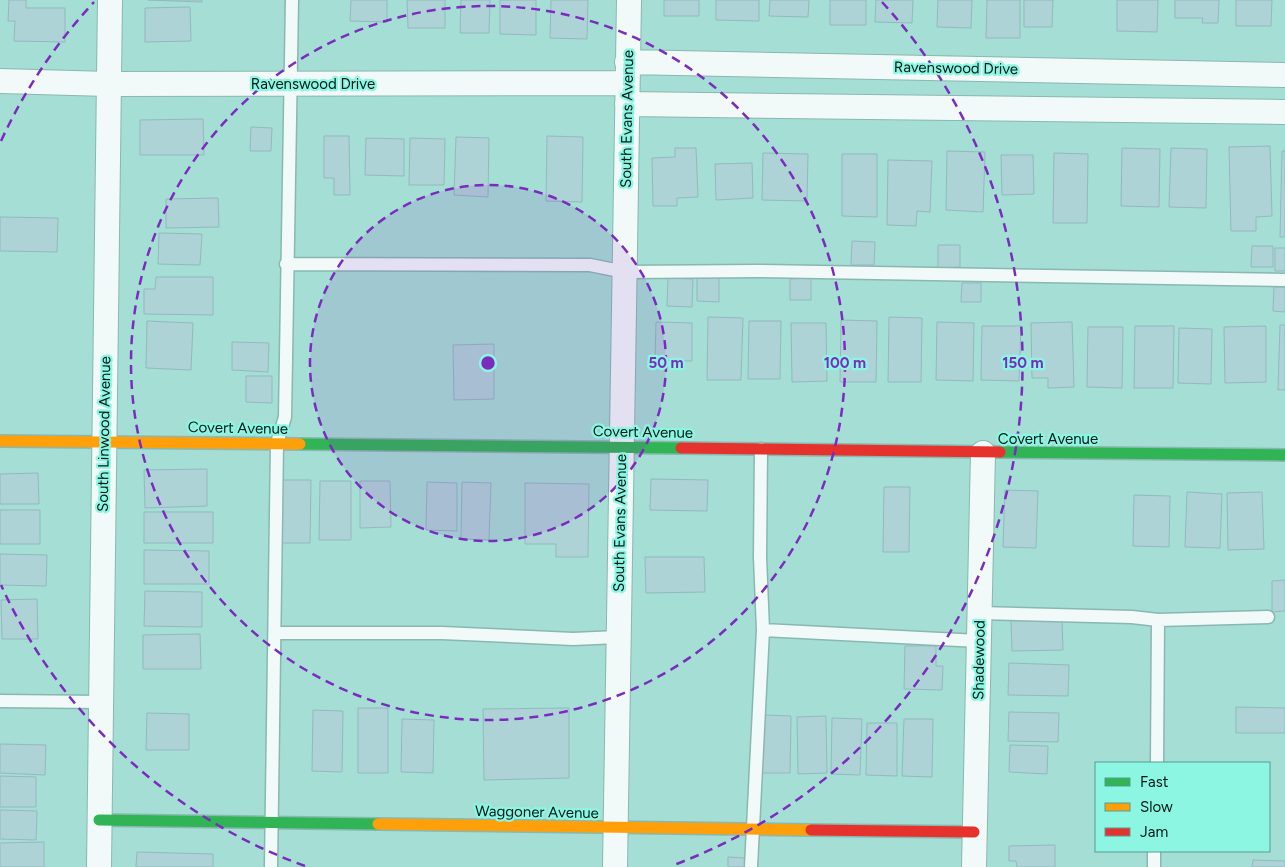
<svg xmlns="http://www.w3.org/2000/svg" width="1285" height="867" viewBox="0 0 1285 867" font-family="Figtree,sans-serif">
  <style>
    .building { fill: #aed3d7; stroke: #92b9bf }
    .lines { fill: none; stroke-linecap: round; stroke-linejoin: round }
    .lane-casing { stroke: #89b8b0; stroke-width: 15 }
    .street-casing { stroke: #89b8b0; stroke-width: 26 }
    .fast-casing { stroke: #89b8b0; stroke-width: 14 }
    .slow-casing { stroke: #89b8b0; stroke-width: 14 }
    .jam-casing { stroke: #89b8b0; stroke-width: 14 }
    .lane { stroke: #f1faf9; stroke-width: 12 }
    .street { stroke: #f1faf9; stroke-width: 24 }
    .fast { stroke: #30b455; stroke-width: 11 }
    .slow { stroke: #ff9f0a; stroke-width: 11 }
    .jam { stroke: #e5322d; stroke-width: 11 }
    .ring { fill: none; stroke: #7b2cbf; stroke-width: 2.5; stroke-dasharray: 9 6 }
    .labels { text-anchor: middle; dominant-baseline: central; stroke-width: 4.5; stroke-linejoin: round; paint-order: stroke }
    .street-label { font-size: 15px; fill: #021814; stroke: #8cf6e3 }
    .centre { fill: #7b2cbf; stroke: #8cf6e3; stroke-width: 2.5 }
    .ring-label { font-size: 15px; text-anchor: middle; font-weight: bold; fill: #7b2cbf; stroke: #8cf6e3; stroke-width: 4.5; stroke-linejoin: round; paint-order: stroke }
  </style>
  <rect width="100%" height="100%" fill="#a4ded4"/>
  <path class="building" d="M9,0H26V8H65V42L14,41L15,21H8Z
    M148,0H202V2Z
    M351,0H387V22L350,21Z
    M407,0H445V28H408Z
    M461,0H490L489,33H460Z
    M500,0H536V35L500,34Z
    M551,0H588L587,39L550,38Z
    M664,0H699V16H664Z
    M716,0H759V21L716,20Z
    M770,0H809L808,17L769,16Z
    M830,0H866V25H830Z
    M876,0H913L912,23L875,22Z
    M938,0H972L971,28L937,27Z
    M987,0H1020V38H986Z
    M1024,0H1053L1052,27H1024Z
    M1117,0H1158L1157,32L1117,31Z
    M1175,0H1219L1218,23H1202L1203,18H1175Z
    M1236,0H1272L1271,26H1236Z
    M190,7L191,41L145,42V8Z
    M203,119L204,155H140V120Z
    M251,127L272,128L271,151H250Z
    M324,136H349L350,195H334V178H324Z
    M547,136L583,137L582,202L546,201Z
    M456,137L489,138L488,197L454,195Z
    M366,138L404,139V176L365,175Z
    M410,138L445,139L444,185H409Z
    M1270,146L1272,216L1256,217V231H1231L1229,147Z
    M675,148H696L698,197L677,198V206H653L652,158L675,157Z
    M1122,148L1160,149L1159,207L1121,206Z
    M1171,148L1207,149L1206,208L1169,207Z
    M947,151L985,152L983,212L946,210Z
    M1282,151H1285V237H1280Z
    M763,153L808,154L807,201L762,200Z
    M1054,153L1088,154L1087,223H1053Z
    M842,154H877V217L842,216Z
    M1001,155H1033L1034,194L1002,195Z
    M888,160L932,161L930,212L917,211L916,226L887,225Z
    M752,163L753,198L716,200L715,164Z
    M218,198L219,227L166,228V199Z
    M0,217L58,218L57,252L0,251Z
    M159,233L202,234L200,265L158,264Z
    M852,241L875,242L874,265H851Z
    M938,245H960V267L938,268Z
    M1252,246H1273V267H1251Z
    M1275,248H1285V271H1275Z
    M156,277H213V315L144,314V289H155Z
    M697,277L719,278V302L697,301Z
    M668,278L693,279L692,307L667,306Z
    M811,278V300H790V279Z
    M962,283H981V302H961Z
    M1274,287H1285V312L1273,311Z
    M708,317L743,318L741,380H707Z
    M889,317L922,318L921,382H888Z
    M841,320L877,321L876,382H840Z
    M147,321L193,323L191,370L146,368Z
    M749,321H781L780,379H748Z
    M656,322L692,323V361L655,360Z
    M937,322L974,323L973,381L936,380Z
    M1072,322L1074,387L1048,388V378H1032L1031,323Z
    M791,323H826L827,381L792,382Z
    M1280,325H1285V390H1278Z
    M982,326H1021L1019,381L981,380Z
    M1135,326H1174L1173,388H1134Z
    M1266,326V382L1225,383L1224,327Z
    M1088,327H1123L1122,388L1087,387Z
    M1179,328L1212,329L1211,384L1178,383Z
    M232,342L269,343L268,372L232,370Z
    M494,344V399L454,400L453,345Z
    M246,376H272V403L246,402Z
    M207,469V506L145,508L144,470Z
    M38,473L39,504H0V474Z
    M651,479L708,480L707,511L650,510Z
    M279,480H311L310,543H279Z
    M320,481H351V540H319Z
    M360,481H390L391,527L360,528Z
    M427,482L457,483V531L426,530Z
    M462,482L491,483L489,540L461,539Z
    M525,483L589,484L588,557H556V544H525Z
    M884,487H910L909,552H883Z
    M1005,490L1038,491L1036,548L1003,547Z
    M1187,492L1222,494L1220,548L1185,547Z
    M1262,492L1264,549L1228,550L1227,493Z
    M1134,495L1170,496L1169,547L1133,546Z
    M0,510H40V544H0Z
    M144,512H213V543H144Z
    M144,550L209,551V584H144Z
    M0,554L47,555L46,586L0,585Z
    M645,557H704L705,592L646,593Z
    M1285,580V611L1272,612V581Z
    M145,591L202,592V627L144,626Z
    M37,599L38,639H2L1,600Z
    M1062,619L1063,650L1012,651L1011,620Z
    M200,634L201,669H143V635Z
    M905,646H936V666H943L942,690L904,689Z
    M1009,663L1069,665L1068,696L1008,695Z
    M1236,707L1285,708V733H1236Z
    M358,708H388V773H358Z
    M569,708V778L484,780L483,709Z
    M313,710L343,711L342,772L312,771Z
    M1009,712L1059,713L1058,742L1008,741Z
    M147,713L189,714V750H146Z
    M762,715L791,716L790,773H761Z
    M826,716L827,773L798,774L797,717Z
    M832,718L862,719L860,775L831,774Z
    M402,719L434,720L433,773L401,772Z
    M904,719H933L932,777L902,776Z
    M867,723H897V776L866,775Z
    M0,744L46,745L45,775L0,773Z
    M1010,745L1048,746L1047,774L1009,772Z
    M0,776L36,777V807H0Z
    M0,810L37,811L36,840L0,839Z
    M44,842V867H0V843Z
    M1055,845V867H1017L1016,861H1009V846Z
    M137,852L213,854V867H136Z
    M728,857L745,858V867H728Z
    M1253,860L1285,861V867H1252Z"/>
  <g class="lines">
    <defs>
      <path id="lane" d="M286,264L590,265L625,272L759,271L1285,280
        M979,613L1132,617L1158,620L1268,617
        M763,630L979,641
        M275,633H442L573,639L618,637
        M0,701L100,702
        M1157,763L1158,620
        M271,867L277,443L285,417L292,0
        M751,867L763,630L760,557L761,449
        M1154,867V851"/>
      <path id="street" d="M627,62L1285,75
        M0,81L109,84L627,83
        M627,104L1285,112
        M99,867L110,0
        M615,867L629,0
        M974,867L983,453"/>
      <path id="fast" d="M300,444L681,448
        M1000,452L1285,455
        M99,820L378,824"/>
      <path id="slow" d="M0,441L300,444
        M378,824L811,830"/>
      <path id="jam" d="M681,448L1000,452
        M811,830L974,832"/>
    </defs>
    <use href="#lane" class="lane-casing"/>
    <use href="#street" class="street-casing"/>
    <use href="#fast" class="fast-casing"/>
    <use href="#slow" class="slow-casing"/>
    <use href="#jam" class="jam-casing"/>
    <use href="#lane" class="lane"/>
    <use href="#street" class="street"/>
    <use href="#fast" class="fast"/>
    <use href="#slow" class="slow"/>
    <use href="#jam" class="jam"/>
  </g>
  <circle cx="488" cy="363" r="178" fill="#7b2cbf" fill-opacity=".12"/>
  <g class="ring">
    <circle cx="488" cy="363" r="178"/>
    <circle cx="488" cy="363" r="357"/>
    <path d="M305 866A535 535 0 0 1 1 585M1 141A535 535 0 0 1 94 2M882 2A535 535 0 0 1 671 866"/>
  </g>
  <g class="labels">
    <g class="street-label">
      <text transform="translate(956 68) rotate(1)">Ravenswood Drive</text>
      <text x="313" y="84">Ravenswood Drive</text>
      <text transform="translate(627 119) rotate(-89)">South Evans Avenue</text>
      <text transform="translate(238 428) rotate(1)">Covert Avenue</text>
      <text transform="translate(643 432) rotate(1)">Covert Avenue</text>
      <text transform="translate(104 434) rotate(-89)">South Linwood Avenue</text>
      <text x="1048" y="439">Covert Avenue</text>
      <text transform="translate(620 523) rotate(-89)">South Evans Avenue</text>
      <text transform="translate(979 660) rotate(-89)">Shadewood</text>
      <text transform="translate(537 812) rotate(1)">Waggoner Avenue</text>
    </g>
  </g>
  <circle cx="488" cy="363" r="8" class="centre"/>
  <g class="ring-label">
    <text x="666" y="368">50 m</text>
    <text x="845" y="368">100 m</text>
    <text x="1023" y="368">150 m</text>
  </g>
  <rect x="1095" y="762" width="175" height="90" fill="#8cf6e3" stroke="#559d90"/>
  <rect x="1105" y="778" width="25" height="8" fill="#30b455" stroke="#559d90"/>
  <text x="1140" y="787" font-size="15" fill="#021814">Fast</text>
  <rect x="1105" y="803" width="25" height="8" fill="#ff9f0a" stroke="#559d90"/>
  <text x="1140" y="812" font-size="15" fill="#021814">Slow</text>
  <rect x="1105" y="828" width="25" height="8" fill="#e5322d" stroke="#559d90"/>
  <text x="1140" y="837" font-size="15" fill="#021814">Jam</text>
</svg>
